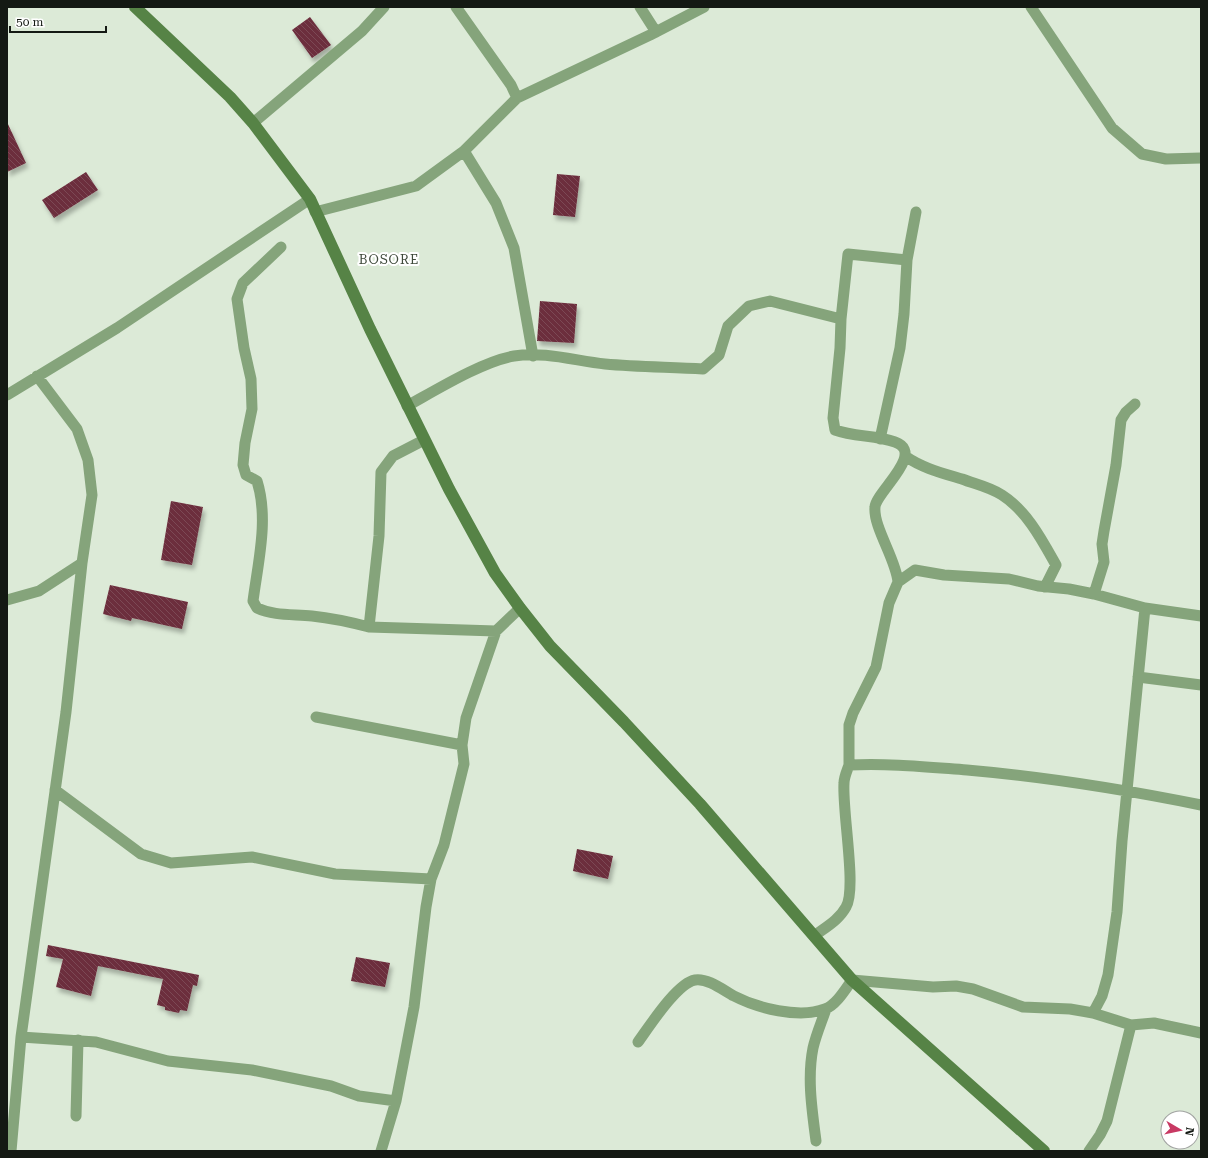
<svg xmlns="http://www.w3.org/2000/svg" width="1208" height="1158" viewBox="0 0 1208 1158" font-family="'Roboto Serif',serif">
  <style>
    .building { fill: url(#building-back-hatch); filter: url(#shadow) }
    .lines { fill: none; stroke-linecap: round; stroke-linejoin: round }
    .street { stroke: #85a47b; stroke-width: 11 }
    .secondary { stroke: #568346; stroke-width: 12 }
    .labels { text-anchor: middle; dominant-baseline: central; stroke-width: 4; stroke-linejoin: round; paint-order: stroke }
    .quarter-label { font-size: 13px; letter-spacing: 1px; fill: #3e493a; stroke: #fff }
  </style>
  <defs>
    <pattern id="building-back-hatch" width="6" height="6" patternUnits="userSpaceOnUse"><rect width="6" height="6" fill="#6c2d3c"/><path d="M-1 5l2 2M0 0l6 6M5-1l2 2" fill="none" stroke="#7b4955"/></pattern>
    <filter id="shadow"><feDropShadow dx="2.5" dy="4.5" stdDeviation="2" flood-color="#0004"/></filter>
  </defs>
  <rect width="100%" height="100%" fill="#dcead7"/>
  <path class="building" d="M310,17L331,45L312,58L292,30Z
    M7,122L26,163L7,172Z
    M86,172L98,190L54,218L42,200Z
    M557,174L580,176L575,217L553,215Z
    M540,301L577,304L574,343L537,341Z
    M171,501L203,507L192,565L161,560Z
    M110,585L188,602L182,629L132,618L131,621L103,614Z
    M577,849L613,856L608,879L573,871Z
    M48,945L199,975L197,986L193,985L187,1011L180,1010L179,1013L165,1010V1007L157,1005L163,979L98,966L91,996L56,987L63,959L46,956Z
    M356,957L390,963L385,987L351,981Z"/>
  <g class="lines">
    <path class="street" d="M456,7L511,85L517,98
      M640,7L656,32
      M1031,7L1112,128L1142,154L1166,159L1201,158
      M253,123L362,31L384,7
      M464,151L496,203L514,248L533,356
      M315,212L416,186L464,151L517,98L650,35L704,7
      M281,247L243,283L237,299L244,348L251,379L252,409L245,443L243,465L246,475L257,481C269,519 258,562 253,601L257,608C274,616 293,614 312,616C331,618 350,622 369,627
      M7,395L117,328L310,199
      M407,406C436,390 483,361 514,356C544,351 576,361 605,364C638,367 670,367 703,369L719,355L728,326L749,306L770,301L841,319
      M880,439L900,348L904,314L907,260L916,212
      M424,440L393,456L381,472L379,536L369,627L496,631
      M905,456C922,468 942,473 962,479C975,484 990,487 1002,495C1027,511 1042,540 1056,565L1045,587
      M898,582C896,559 873,527 875,507C876,492 926,453 895,442C876,435 854,437 835,430L833,418L840,348L841,319L848,254L907,260
      M1094,594L1104,562L1102,544L1104,531L1116,465L1121,420L1126,412L1135,404
      M7,600L39,591L82,563
      M1145,608L1201,616
      M1138,677L1201,685
      M316,717L462,745
      M849,765V725L853,713L876,667L889,603L898,582L915,570L944,575L1009,579L1038,586L1069,589L1094,594L1145,608L1122,841L1117,912L1108,975L1102,996L1093,1013
      M55,790L141,854L171,863L252,857L335,874L431,879
      M814,936C826,927 839,920 846,907C857,889 842,811 844,783C844,777 847,771 849,765C888,763 927,767 967,770C1047,777 1122,789 1201,805
      M21,1037L96,1042L168,1061L252,1070L331,1086L359,1096L396,1101L414,1007L426,907L431,879L444,845L464,764L462,745L466,718L496,631L520,608
      M638,1042C649,1027 677,983 695,980C708,978 723,990 734,996C757,1008 799,1019 825,1009C836,1005 845,990 852,980L933,987L956,986L973,989L1023,1007L1070,1009L1093,1013L1131,1025
      M76,1116L78,1040
      M816,1141C812,1110 807,1078 813,1048C816,1035 822,1021 826,1009
      M11,1151L21,1037L66,712L82,563L92,495L88,460L77,429L37,376
      M381,1151L396,1101
      M1089,1151L1100,1135L1107,1121L1131,1025L1154,1023L1201,1033"/>
    <path class="secondary" d="M135,7L230,97L253,123L310,199L370,329L449,489L495,573L520,608L550,646L624,722L700,804L852,980L1044,1151"/>
  </g>
  <g class="labels">
    <g class="quarter-label">
      <text x="389" y="259">BOSORE</text>
    </g>
  </g>
  <rect width="1208" height="1158" fill="none" stroke="#141913" stroke-width="16"/>
  <g transform="translate(1180 1130) rotate(99)"><circle r="19" fill="#ffffff" stroke="#a1a3a1"/>
  <path d="M0-3L7 15L0 10L-7 15Z" fill="#c83963"/>
  <text y="-6" font-size="11" font-weight="bold" text-anchor="middle" fill="#141913">N</text>
  </g>
  <path d="M10 26v6h96v-6" fill="none" stroke="#141913" stroke-width="2"/>
  <text x="16" y="26" font-size="12" fill="#141913" stroke="#ffffff" stroke-width="3" paint-order="stroke">50 m</text>
</svg>
